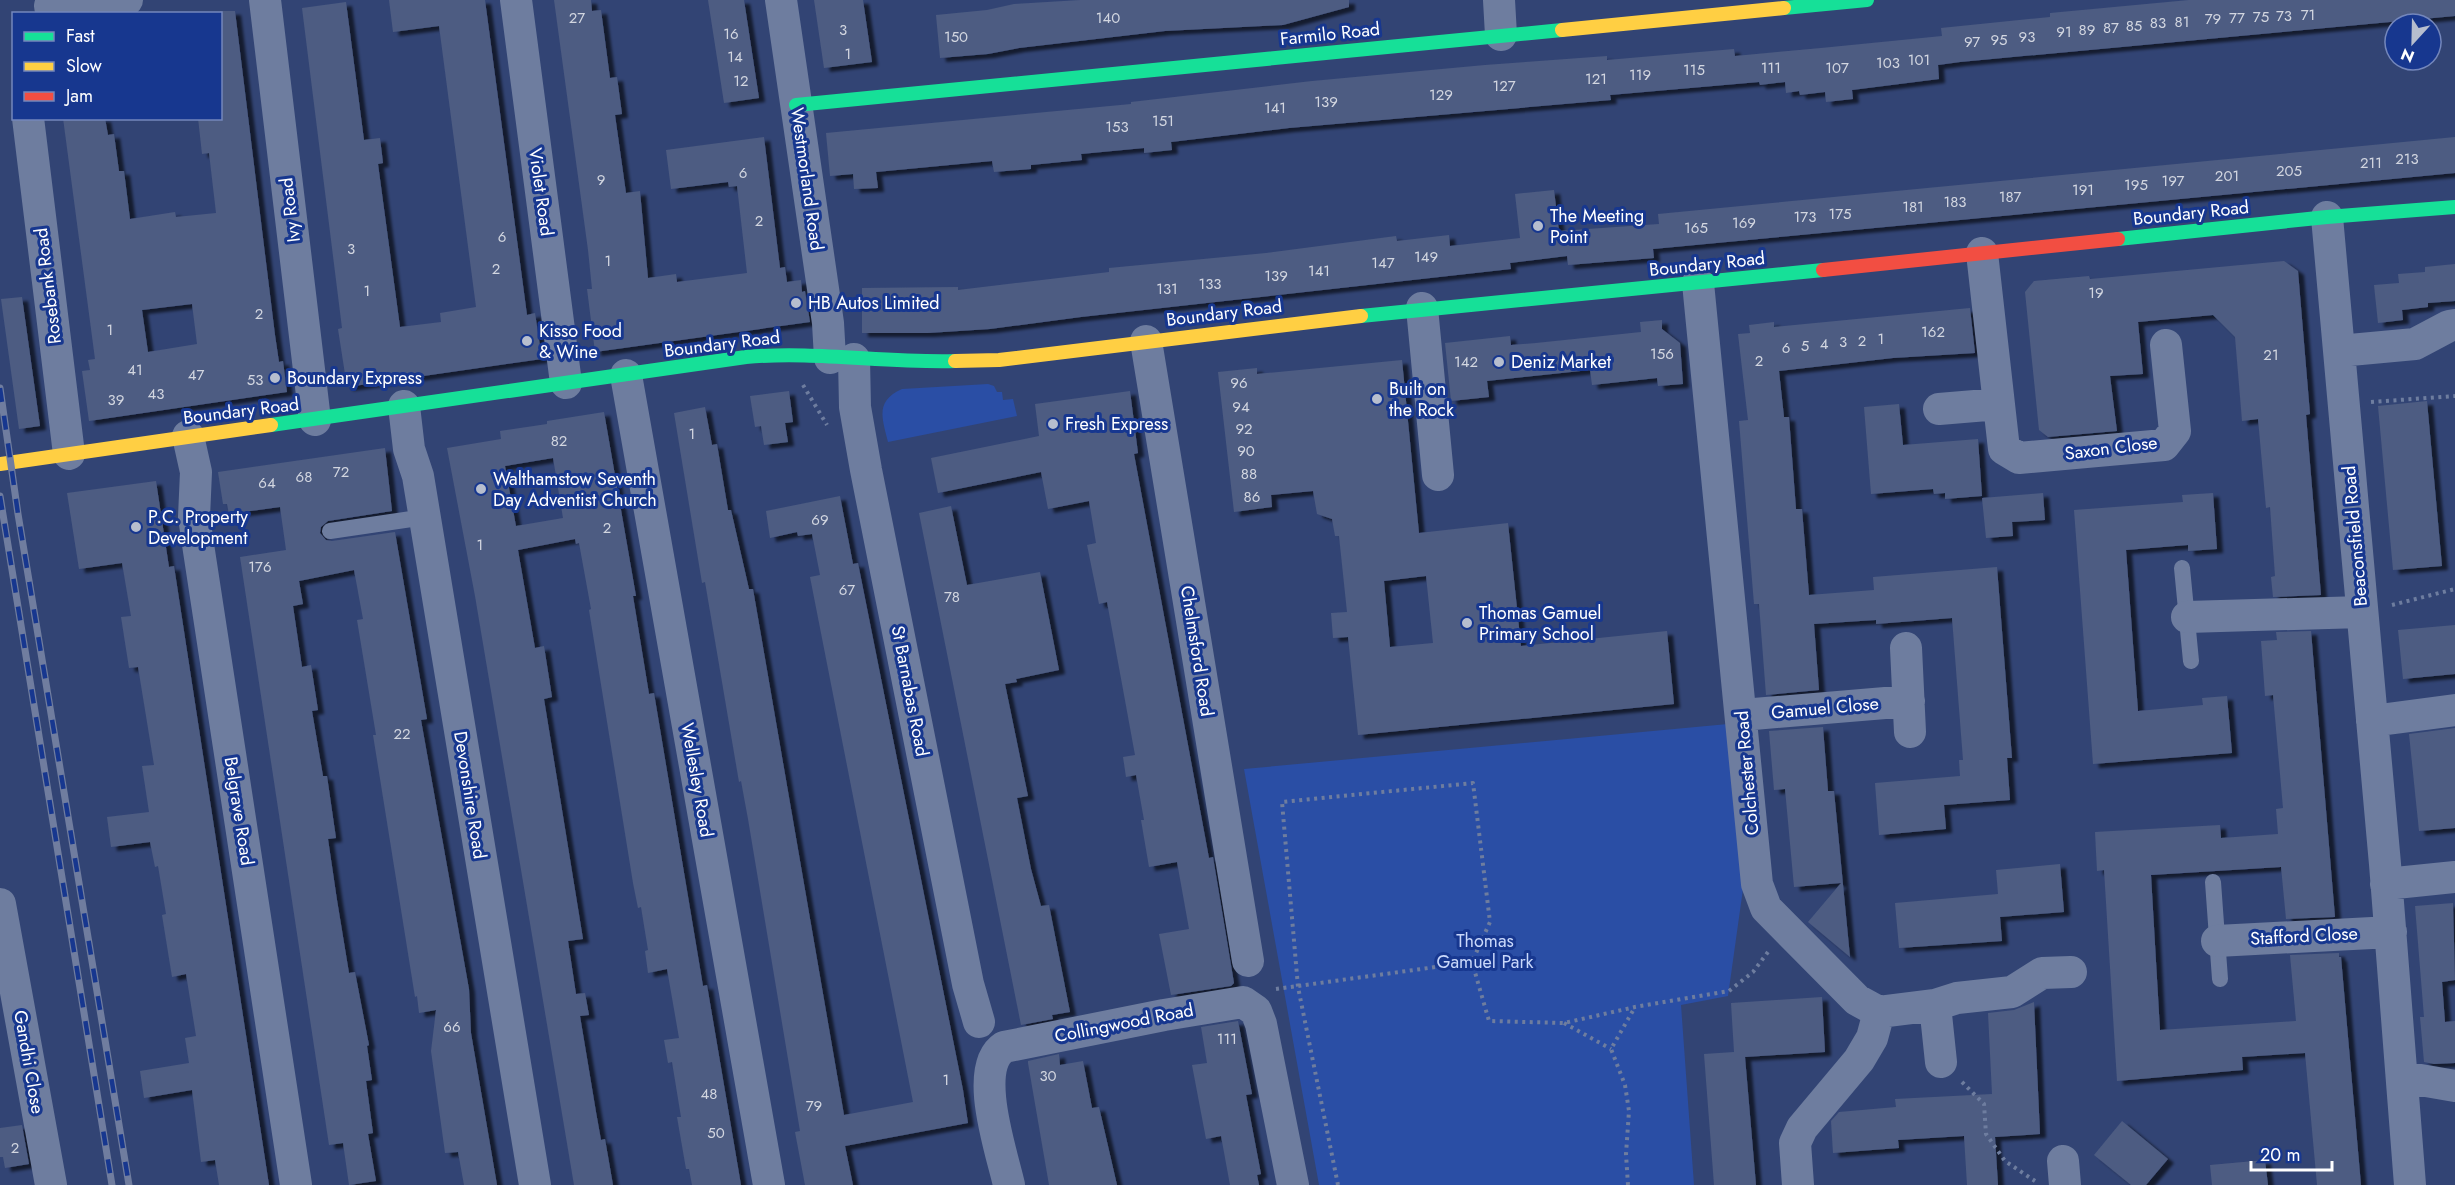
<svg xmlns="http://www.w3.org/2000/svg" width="2455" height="1185" viewBox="0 0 2455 1185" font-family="Jost,sans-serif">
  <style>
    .green { fill: #2a4ea5 }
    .building { fill: #4d5c82; fill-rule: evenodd; filter: url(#shadow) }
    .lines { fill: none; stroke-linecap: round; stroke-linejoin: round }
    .path { stroke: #6e7d9f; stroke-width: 4; stroke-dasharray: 3 4.5; stroke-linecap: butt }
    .lane { stroke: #6e7d9f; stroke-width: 16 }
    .street { stroke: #6e7d9f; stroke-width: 32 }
    .fast { stroke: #16e098; stroke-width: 14 }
    .slow { stroke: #ffcf43; stroke-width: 14 }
    .jam { stroke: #f24e42; stroke-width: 14 }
    .rail-casing { stroke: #707d9f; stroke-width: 7 }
    .rail { stroke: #17378f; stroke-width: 4.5; stroke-dasharray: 14; stroke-linecap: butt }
    .poi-dot { fill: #b7bece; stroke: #17378f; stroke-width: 2 }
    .labels { text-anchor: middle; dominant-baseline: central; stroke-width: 6; stroke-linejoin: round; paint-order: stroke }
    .number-label { font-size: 15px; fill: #d2d6e0 }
    .street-label { font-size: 18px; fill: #fff; stroke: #17378f }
    .poi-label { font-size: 18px; fill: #fff; stroke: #17378f; text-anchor: start }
    .park-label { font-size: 18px; fill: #c9d8fb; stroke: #17378f }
  </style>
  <defs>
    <filter id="shadow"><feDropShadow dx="6" dy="4" stdDeviation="1.5" flood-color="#0009"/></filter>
  </defs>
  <rect width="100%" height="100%" fill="#324474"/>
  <path class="green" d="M988,384L994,386L997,392H1002L1003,400L1013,399L1017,416L888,442C882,418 875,401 902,389Z
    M1728,724L1743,889L1728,996L1681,1005L1694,1185H1319L1244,769Z"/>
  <path class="building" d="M389,0H485L527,315L535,313L542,359L347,387L338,329L342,328L302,8L346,2L364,140L380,138L383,163L378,164L400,327L441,322L440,313L476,307L439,26L393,32Z
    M554,0H591L592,11L601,10L610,78L617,77L622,114L615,115L626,193L640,191L648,278L676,274L677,282L747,273L737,186L729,187L728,182L671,189L666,150L764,137L780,268L785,267L787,282L801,280L802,292L805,291L810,322L595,352L587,289H592L588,250Z
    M708,0H744L759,98L724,103Z
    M814,0H863L872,62L824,68Z
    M1080,0H1349V7L1283,25L1165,31L1019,48L988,54L940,58L936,15L987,10L1014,4Z
    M2189,0H2455V16L1960,62L1938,65L1939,79L1852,90L1853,99L1826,102L1825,92L1800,95L1799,91L1786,93L1785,82L1760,85L1759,82L1610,95L1611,100L1289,128L1171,142L1172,150L1144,153V148L1081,154L1082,160L1031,165V169L994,172L992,161L876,172L878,188L854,189L853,174L830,176L826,133L1131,104V102L1312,81L1485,65L1607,56V60L1734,49L1735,56L1821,48L1942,36L1941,28L2050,17V13Z
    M220,11H235L275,335L279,362L283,361L287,392L89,421L82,371L90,370L88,360L95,359L63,118H105L108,135L114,134L119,171H124L130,219L175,212L176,217L216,213L209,153L202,154L198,118H220ZM192,304L197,344L148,352L142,310Z
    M2455,137V173L1653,249L1654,258L1568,265L1567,256L1510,263L1511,269L1081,317L990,329L928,333H862V288L958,287V290L1109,272V268L1266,253L1396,236L1397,241L1449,235L1450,246L1520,238L1515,194L1554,190L1559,231L1659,224L1658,214Z
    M2284,261L2298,271L2310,414L2306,415L2321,595L2273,597L2271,577L2275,576L2270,507L2266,508L2258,419L2242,421L2235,337L2213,315L2138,322L2143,374L2110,376L2117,431L2048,437L2039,430L2025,292L2034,281L2089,276L2090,279Z
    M2455,264V301L2428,303V307L2402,310L2403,320L2378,323L2374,285L2399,283L2398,274L2425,272V267Z
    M22,297L40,426L19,429L1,299Z
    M1970,308L1975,353L1893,358L1779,371L1784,417H1789L1796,509H1802L1809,595L1874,590L1873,577L1997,567L2012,758H2007L2010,800L1944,805L1946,829L1879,835L1875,783L1960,776L1959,760H1963L1952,618L1876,624V620L1814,624L1819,690L1766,695L1759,604H1754L1739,421L1748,420L1738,334L1750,333L1749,325L1774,322V327Z
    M1662,320V329L1680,343L1683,384L1658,386L1657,378L1592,385L1590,370L1487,381L1489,397L1451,401L1445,343L1510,336L1511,345L1536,343L1641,332L1640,322Z
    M1402,360L1419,533L1508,523L1521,646L1667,631L1674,704L1358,735L1348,637L1333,638L1331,613L1347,612L1339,536H1335L1332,519L1317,514L1313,491L1271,495L1272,507L1234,512L1218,372L1257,368V374ZM1426,576L1433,643L1390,647L1384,581Z
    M789,391L793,422L785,423L788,442L764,445L761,426L755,427L750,396Z
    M1130,391L1138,453L1134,454L1209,858L1213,857L1234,983L1231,986L1171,995L1159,934L1189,929L1177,862L1149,867L1141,820H1144L1136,775L1126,777L1123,757L1135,755L1107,602L1099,604L1087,545L1096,543L1089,501L1048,509L1041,472L938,493L931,458L1039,436L1035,404Z
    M2427,401L2442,566L2393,570L2378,406Z
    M1899,404L1903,445L1978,439L1982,496L1945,499V493L1934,494L1933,489L1871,494L1864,407Z
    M705,407L712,445L717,444L728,510H731L749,589H753L844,1115L913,1102L810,577L820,575L812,534L798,536L797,532L770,538L766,511L840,496L853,564L858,563L963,1090L968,1123L845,1146L853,1185H805L795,1132L800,1131L748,819L741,781L739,782L705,582L702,583L674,413Z
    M604,412L636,596H633L649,694L654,693L703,986L707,985L741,1185H692L689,1169H686L677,1117H681L672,1062L668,1063L664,1040L679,1038L667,969L648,973L645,951L648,950L641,907L638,908L633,883L589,610L591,609L579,543L576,544L575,539L518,550L535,648L544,646L552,697L544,699L583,939L568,941L576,994L585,993L589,1015L580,1016L596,1112L601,1140L605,1139L613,1185H574L475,596L447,448L501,439L500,431L547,424V421ZM553,458L563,518L516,526L505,466Z
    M385,448L392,511L328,521L321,527L320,533L326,540L332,541L395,532L427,719L421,720L469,989L471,1033L497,1185H464L458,1152L445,1153L431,1051L436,1010L419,1013L417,996L415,997L373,735H376L357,620L363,619L354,570L299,581L303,604L293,606L302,667L311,665L318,710L312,711L323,776H327L336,838L328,839L337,900L349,973L355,972L369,1045L367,1046L372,1080L366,1081L373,1133L368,1134L376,1181L349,1185L343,1143L329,1145L240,557L286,550L280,507L229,514L227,504H223L218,472Z
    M156,481L169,567L174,566L269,1185H219L215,1160L201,1162L192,1090L144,1098L140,1071L189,1063L185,1038L196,1036L186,974L172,977L162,915L166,914L158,866L155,867L150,842L111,847L107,817L149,812L142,766L154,765L138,667L129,668L121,617L131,616L122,563L79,569L67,493Z
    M2043,493L2045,520L2012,522L2013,536L1986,538L1982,498Z
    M2213,493L2217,549L2188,551V545L2126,550L2138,711L2203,705L2202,698L2227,696L2232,753L2093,764L2074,510L2183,502L2182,495Z
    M951,506L967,585L1040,572L1059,670L1016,679L1017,682L1005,684L1028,796L1017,798L1031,869L1041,906L1049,905L1070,1012L1052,1015L1053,1019L1021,1025L919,513Z
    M2455,625V674L2403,679L2398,630Z
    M2311,631L2335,917L2286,919L2281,867L2151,875L2160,1030L2296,1021L2290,955L2339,953V957H2341L2361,1185H2317L2305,1053L2242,1057L2243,1070L2117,1081L2104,870L2097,871L2095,832L2220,825L2221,838L2278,834L2276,809L2283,808L2273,695L2265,696L2261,641L2277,640L2276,632Z
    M1823,727L1828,791H1834L1850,957L1808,922L1841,883L1794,887L1785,789L1774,790L1769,731Z
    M2455,728V828L2419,831L2409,734Z
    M2060,864L2064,912L2000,917L2002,941L1899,948L1895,903L1998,894L1996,870Z
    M2453,903L2455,980L2442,982L2445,1022L2455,1021V1063L2434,1064L2424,1062L2420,1017H2424L2415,906Z
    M1822,997L1825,1052L1745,1057L1756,1185H1714L1704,1054L1734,1052L1731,1003Z
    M2034,1002L2040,1134L1995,1137L1998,1185H1967L1964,1136L1898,1140L1899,1148L1833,1153L1831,1121L1839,1112L1896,1107L1895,1099L1992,1094L1988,1013L2014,1010Z
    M1238,1021L1252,1094L1246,1095L1261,1174L1257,1175L1259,1185H1230L1221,1136L1206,1139L1192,1065L1207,1063L1201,1027Z
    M1059,1054L1060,1065L1083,1061L1092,1108L1099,1107L1117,1185H1049L1028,1063V1061Z
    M2122,1121L2168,1159L2146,1185H2131L2094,1155Z
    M22,1125L29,1164L5,1168L3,1157H0V1128Z
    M2265,1160L2268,1185H2212L2210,1165Z"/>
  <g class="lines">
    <path class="path" d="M803,385L827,425
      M2371,402L2455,396
      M2392,605L2455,589
      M1276,989L1472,962L1489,1021L1564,1023L1635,1007L1729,991L1753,972L1768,952
      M1564,1023L1611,1049
      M1962,1082L1984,1104L1986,1134L2005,1161L2035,1181
      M1338,1185L1298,987L1282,802L1473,783L1490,922L1472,962
      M1628,1185L1626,1154L1629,1111L1625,1085L1611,1049L1635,1007"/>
    <path class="lane" d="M330,531L425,517
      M2182,568L2191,661
      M2213,882L2220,979"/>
    <path class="street" d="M265,0L315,420
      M516,0L566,383
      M781,0L828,323L830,358
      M1499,0L1501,35
      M50,6L64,9L127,0
      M28,118L69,454
      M2327,217L2385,864L2410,1185
      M1982,253L2004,449L2019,458L2164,445L2175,431L2166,345
      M1698,283L1757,884L1766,908L1857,1000L1879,1012L1872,1038L1859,1060L1802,1128L1795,1143L1798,1185
      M1422,308L1438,475
      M1146,341L1248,961
      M2339,351L2415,344L2449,326L2455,325
      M854,359L855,407L866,470L968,984L979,1022
      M626,375L769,1185
      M404,406L409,449L418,476L535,1185
      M1939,409L1999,404
      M188,436L196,472L194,517L199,551L296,1185
      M2187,617L2362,612
      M1906,648L1910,732
      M1742,715L1909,701
      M2372,721L2455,710
      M2386,884L2455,877
      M0,904L51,1185
      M2217,941L2391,932
      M1935,1005L1941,1062
      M1879,1012L1935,1005L1957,998L2012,992L2042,973L2071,972
      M2403,1077L2455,1086
      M2063,1161L2065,1185
      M1009,1185C1002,1153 972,1068 1004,1047L1164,1015L1243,1002L1256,1011L1261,1024L1293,1185"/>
    <path class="fast" d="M1784,8L1867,0
      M796,105L1562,30
      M2118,239L2327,217L2455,207
      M1361,316L1823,270
      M271,425L746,357C816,351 885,363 955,361"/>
    <path class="slow" d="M1562,30L1784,8
      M955,361L999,360L1361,316
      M0,464L271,425"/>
    <path class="jam" d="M1823,270L2118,239"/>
    <defs>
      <path id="rail" d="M0,388L18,514L129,1185
        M0,496L112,1185"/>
    </defs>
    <use href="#rail" class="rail-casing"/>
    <use href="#rail" class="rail"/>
  </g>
  <g class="poi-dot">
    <circle cx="1538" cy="226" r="6"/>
    <circle cx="796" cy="303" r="6"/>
    <circle cx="527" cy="341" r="6"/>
    <circle cx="1499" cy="362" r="6"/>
    <circle cx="275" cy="378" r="6"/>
    <circle cx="1377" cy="399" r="6"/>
    <circle cx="1053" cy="424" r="6"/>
    <circle cx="481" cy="489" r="6"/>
    <circle cx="136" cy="527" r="6"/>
    <circle cx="1467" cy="623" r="6"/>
  </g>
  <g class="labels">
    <g class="number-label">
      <text x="2308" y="15">71</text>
      <text x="2284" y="16">73</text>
      <text x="2261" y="17">75</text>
      <text x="577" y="18">27</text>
      <text x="1108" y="18">140</text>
      <text x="2237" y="18">77</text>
      <text x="2213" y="19">79</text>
      <text x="2182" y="22">81</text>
      <text x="2158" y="23">83</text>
      <text x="2134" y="26">85</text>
      <text x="2111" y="28">87</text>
      <text x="843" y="30">3</text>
      <text x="2087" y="30">89</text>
      <text x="2064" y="32">91</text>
      <text x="731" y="34">16</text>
      <text x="956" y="37">150</text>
      <text x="2027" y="37">93</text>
      <text x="1999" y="40">95</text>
      <text x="1972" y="42">97</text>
      <text x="848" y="54">1</text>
      <text x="735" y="57">14</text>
      <text x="1919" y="60">101</text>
      <text x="1888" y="63">103</text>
      <text x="1771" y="68">111</text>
      <text x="1837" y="68">107</text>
      <text x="1694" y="70">115</text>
      <text x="1640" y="75">119</text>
      <text x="1596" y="79">121</text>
      <text x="741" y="81">12</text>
      <text x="1504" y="86">127</text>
      <text x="1441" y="95">129</text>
      <text x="1326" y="102">139</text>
      <text x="1275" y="108">141</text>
      <text x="1163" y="121">151</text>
      <text x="1117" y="127">153</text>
      <text x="2407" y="159">213</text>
      <text x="2371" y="163">211</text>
      <text x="2289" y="171">205</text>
      <text x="743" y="173">6</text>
      <text x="2227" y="176">201</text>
      <text x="601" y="180">9</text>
      <text x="2173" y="181">197</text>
      <text x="2136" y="185">195</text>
      <text x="2083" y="190">191</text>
      <text x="2010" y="197">187</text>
      <text x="1955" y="202">183</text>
      <text x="1913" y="207">181</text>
      <text x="1840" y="214">175</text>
      <text x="1805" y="217">173</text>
      <text x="759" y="221">2</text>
      <text x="1744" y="223">169</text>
      <text x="1696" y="228">165</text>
      <text x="502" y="237">6</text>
      <text x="351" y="249">3</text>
      <text x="1426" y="257">149</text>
      <text x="608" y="261">1</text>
      <text x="1383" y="263">147</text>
      <text x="496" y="269">2</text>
      <text x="1319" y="271">141</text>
      <text x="1276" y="276">139</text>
      <text x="1210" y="284">133</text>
      <text x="1167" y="289">131</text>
      <text x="367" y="291">1</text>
      <text x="2096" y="293">19</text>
      <text x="259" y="314">2</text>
      <text x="110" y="330">1</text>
      <text x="1933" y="332">162</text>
      <text x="1881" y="339">1</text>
      <text x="1862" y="341">2</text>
      <text x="1843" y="342">3</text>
      <text x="1824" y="344">4</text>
      <text x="1805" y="346">5</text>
      <text x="1786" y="348">6</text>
      <text x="1662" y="354">156</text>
      <text x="2271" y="355">21</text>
      <text x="1759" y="361">2</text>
      <text x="1466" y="362">142</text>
      <text x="135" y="370">41</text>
      <text x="196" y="375">47</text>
      <text x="255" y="380">53</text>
      <text x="1239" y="383">96</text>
      <text x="156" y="394">43</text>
      <text x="116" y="400">39</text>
      <text x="1241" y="407">94</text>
      <text x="1244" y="429">92</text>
      <text x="692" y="434">1</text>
      <text x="559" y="441">82</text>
      <text x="1246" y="451">90</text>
      <text x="341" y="472">72</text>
      <text x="1249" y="474">88</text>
      <text x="304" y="477">68</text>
      <text x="267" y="483">64</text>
      <text x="1252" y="497">86</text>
      <text x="820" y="520">69</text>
      <text x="607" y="528">2</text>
      <text x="480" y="545">1</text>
      <text x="260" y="567">176</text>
      <text x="847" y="590">67</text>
      <text x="952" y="597">78</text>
      <text x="402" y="734">22</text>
      <text x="452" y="1027">66</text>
      <text x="1227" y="1039">111</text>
      <text x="1048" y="1076">30</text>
      <text x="946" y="1080">1</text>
      <text x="709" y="1094">48</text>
      <text x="814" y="1106">79</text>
      <text x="716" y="1133">50</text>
      <text x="15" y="1148">2</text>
    </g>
    <g class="street-label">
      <text transform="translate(1330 34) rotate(-6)">Farmilo Road</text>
      <text transform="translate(807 179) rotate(82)">Westmorland Road</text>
      <text transform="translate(541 192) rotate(82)">Violet Road</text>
      <text transform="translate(290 210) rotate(-97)">Ivy Road</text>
      <text transform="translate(2191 213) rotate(-6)">Boundary Road</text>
      <text transform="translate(1707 264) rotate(-6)">Boundary Road</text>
      <text transform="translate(48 286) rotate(-97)">Rosebank Road</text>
      <text transform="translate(1224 313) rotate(-7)">Boundary Road</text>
      <text transform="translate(722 344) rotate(-7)">Boundary Road</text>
      <text transform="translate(241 411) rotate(-7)">Boundary Road</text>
      <text transform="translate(2111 448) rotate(-7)">Saxon Close</text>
      <text transform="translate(2355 536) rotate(-95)">Beaconsfield Road</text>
      <text transform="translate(1197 651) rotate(81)">Chelmsford Road</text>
      <text transform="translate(910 691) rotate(79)">St Barnabas Road</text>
      <text transform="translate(1825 708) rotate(-5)">Gamuel Close</text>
      <text transform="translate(1747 773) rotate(-95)">Colchester Road</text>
      <text transform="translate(697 780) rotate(80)">Wellesley Road</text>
      <text transform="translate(470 795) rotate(81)">Devonshire Road</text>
      <text transform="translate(239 811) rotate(81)">Belgrave Road</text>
      <text transform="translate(2304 936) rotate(-3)">Stafford Close</text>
      <text transform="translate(1124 1023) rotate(-11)">Collingwood Road</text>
      <text transform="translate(29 1062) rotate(80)">Gandhi Close</text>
    </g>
    <g class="poi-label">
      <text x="1550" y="216">The Meeting<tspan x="1550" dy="21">Point</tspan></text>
      <text x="808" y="303">HB Autos Limited</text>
      <text x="539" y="331">Kisso Food<tspan x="539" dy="21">&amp; Wine</tspan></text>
      <text x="1511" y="362">Deniz Market</text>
      <text x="287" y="378">Boundary Express</text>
      <text x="1389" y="389">Built on<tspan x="1389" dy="21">the Rock</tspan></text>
      <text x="1065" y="424">Fresh Express</text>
      <text x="493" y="479">Walthamstow Seventh<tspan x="493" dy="21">Day Adventist Church</tspan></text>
      <text x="148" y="517">P.C. Property<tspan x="148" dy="21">Development</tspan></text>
      <text x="1479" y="613">Thomas Gamuel<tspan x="1479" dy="21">Primary School</tspan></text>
    </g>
    <g class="park-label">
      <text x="1485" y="941">Thomas<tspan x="1485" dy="21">Gamuel Park</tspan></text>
    </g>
  </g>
  <rect x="12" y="12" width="210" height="108" fill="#17378f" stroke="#7487bc" stroke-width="1.5"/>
  <rect x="24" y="32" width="30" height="9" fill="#16e098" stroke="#7487bc" stroke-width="1.5"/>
  <text x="66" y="42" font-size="18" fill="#ffffff">Fast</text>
  <rect x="24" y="62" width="30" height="9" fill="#ffcf43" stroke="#7487bc" stroke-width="1.5"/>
  <text x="66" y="72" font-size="18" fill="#ffffff">Slow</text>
  <rect x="24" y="92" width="30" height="9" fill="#f24e42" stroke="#7487bc" stroke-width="1.5"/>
  <text x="66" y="102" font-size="18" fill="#ffffff">Jam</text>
  <g transform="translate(2413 42) rotate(202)"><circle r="28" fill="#17378f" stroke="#7487bc" stroke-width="1.5"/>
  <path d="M0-4.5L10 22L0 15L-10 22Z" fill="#b7bece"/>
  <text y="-9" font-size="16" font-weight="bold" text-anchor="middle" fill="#ffffff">N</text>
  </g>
  <path d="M2251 1161v9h81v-9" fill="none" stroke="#ffffff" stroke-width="3"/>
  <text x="2260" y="1161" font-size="18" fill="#ffffff" stroke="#17378f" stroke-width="4.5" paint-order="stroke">20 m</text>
</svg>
